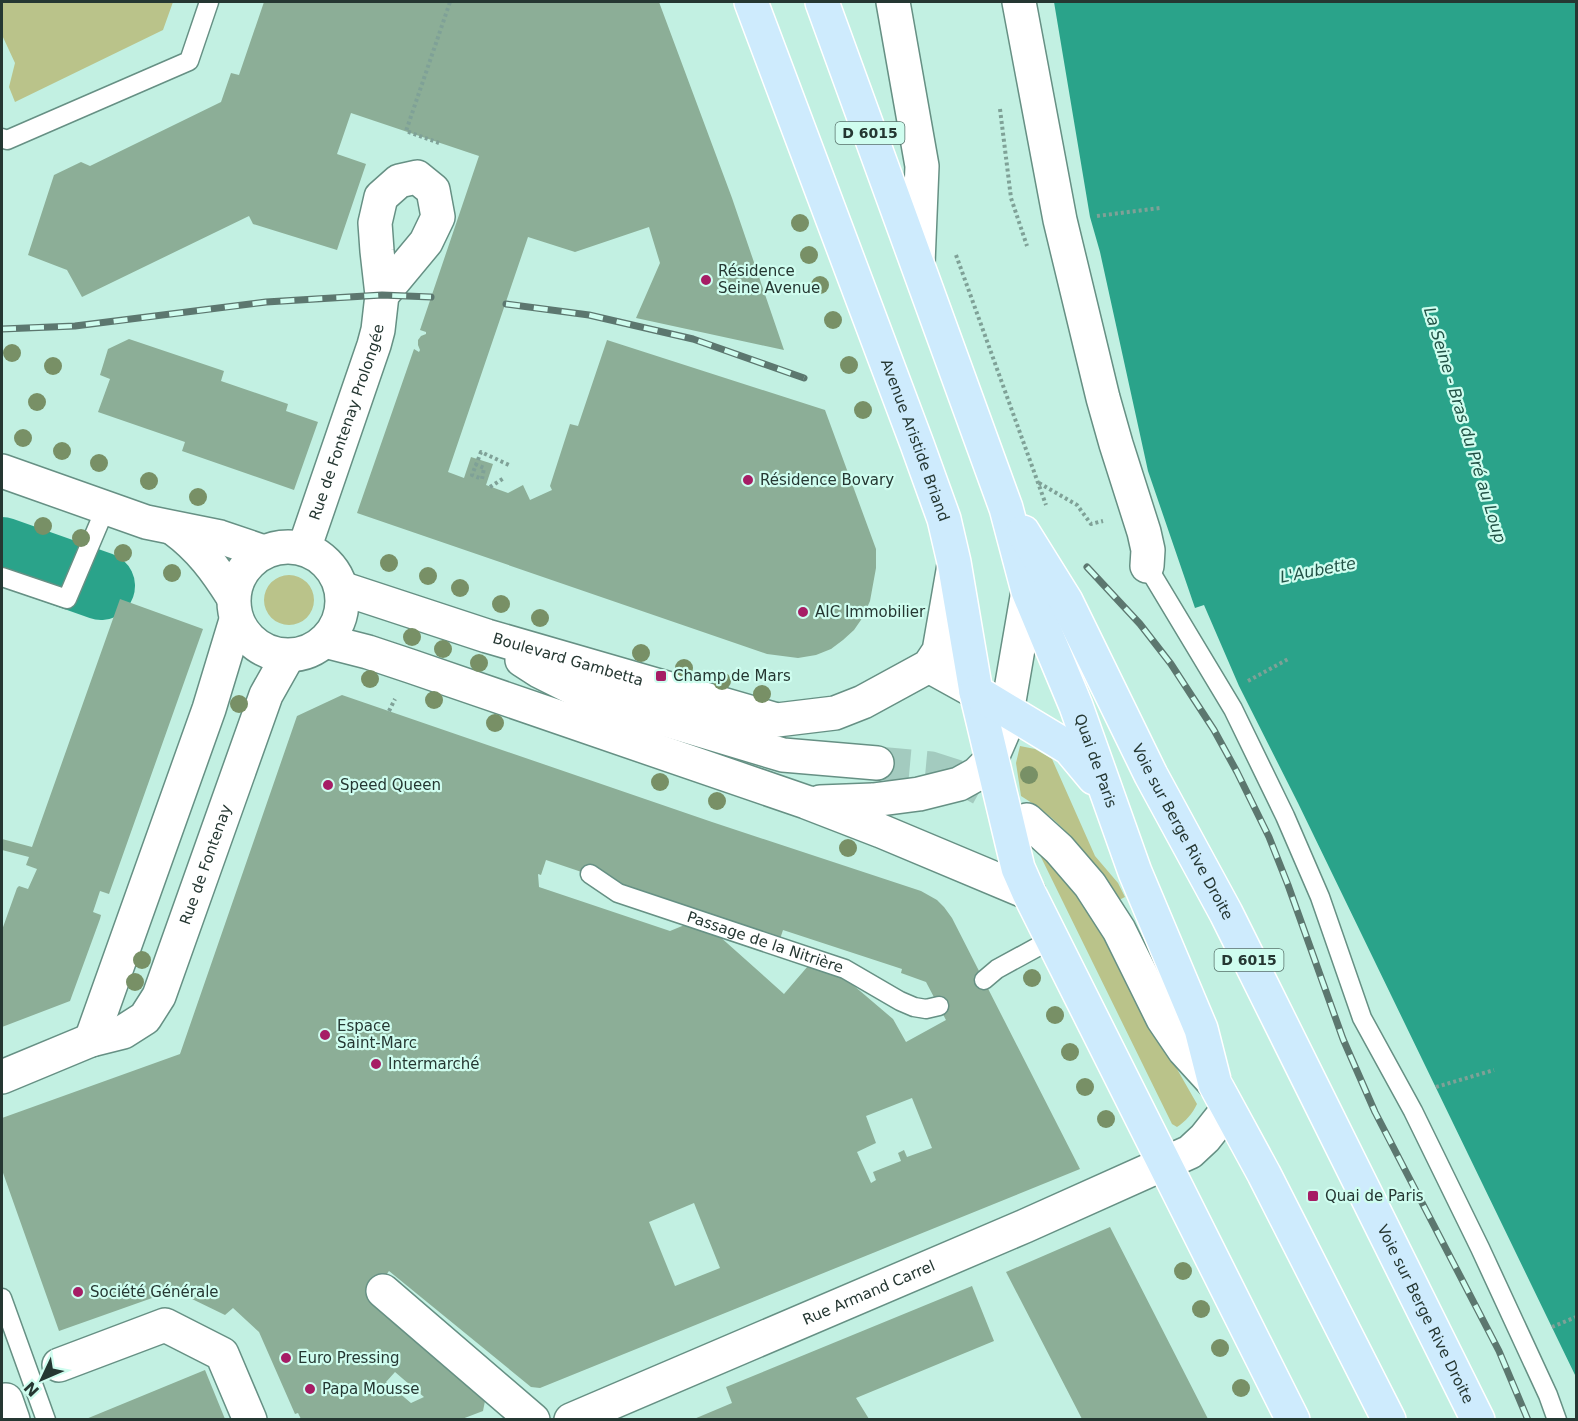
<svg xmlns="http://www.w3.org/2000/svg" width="1578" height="1421" viewBox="0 0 1578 1421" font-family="'DejaVu Sans',sans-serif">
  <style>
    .green { fill: #bac38a }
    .water { fill: #2aa38a }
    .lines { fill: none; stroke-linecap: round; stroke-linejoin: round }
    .river { stroke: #2aa38a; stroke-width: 68 }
    .building { fill: #8cae97; fill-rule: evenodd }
    .secondary-tunnel { stroke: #a3cbbf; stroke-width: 33; stroke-dasharray: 33 16; stroke-linecap: butt }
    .lane-casing { stroke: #669084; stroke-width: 21 }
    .street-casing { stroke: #669084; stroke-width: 36 }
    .secondary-casing { stroke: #669084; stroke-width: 36 }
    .primary-casing { stroke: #fff; stroke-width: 36 }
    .path { stroke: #7fa197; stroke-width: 4; stroke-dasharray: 3 3; stroke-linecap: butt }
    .lane { stroke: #fff; stroke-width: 18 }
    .street { stroke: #fff; stroke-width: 33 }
    .secondary { stroke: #fff; stroke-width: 33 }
    .primary { stroke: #ceebfd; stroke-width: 33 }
    .rail-casing { stroke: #5c776f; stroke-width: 7 }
    .rail { stroke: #cffdef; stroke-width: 4.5; stroke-dasharray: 14; stroke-linecap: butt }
    .tree { fill: #789066 }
    .poi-dot { fill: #a61d65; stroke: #cffdef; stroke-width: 2 }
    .labels { text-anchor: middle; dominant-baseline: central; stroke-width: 4.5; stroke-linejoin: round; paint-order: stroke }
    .shield { fill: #cffdef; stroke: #58726b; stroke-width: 1.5 }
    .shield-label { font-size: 14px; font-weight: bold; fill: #253732 }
    .poi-label { font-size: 15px; fill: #253732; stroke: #cffdef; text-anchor: start }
    .street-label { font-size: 15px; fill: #253732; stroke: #cffdef }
    .water-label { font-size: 16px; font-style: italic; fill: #215145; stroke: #cffdef }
  </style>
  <rect width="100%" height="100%" fill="#c2f0e2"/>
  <path class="green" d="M2,2H173L163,30L15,102L9,87L15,63L2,35Z
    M264 600a25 25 0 1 1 50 0a25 25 0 1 1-50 0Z
    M1020,746L1035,749L1052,759L1095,856L1118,883L1125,897L1117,901C1090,857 1066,823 1021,796L1016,763Z
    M1036,847L1072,881L1104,926L1177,1069L1197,1104C1193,1113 1185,1122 1177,1127L1172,1124Z"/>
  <path class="water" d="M1054,2H1576V1377L1298,803L1239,686L1204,605L1195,608L1148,471L1100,252L1090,217Z"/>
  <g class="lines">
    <path class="river" d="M2,551L101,586"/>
  </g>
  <path class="building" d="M264,2H659L732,198L784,350L636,318L660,263L649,227L575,252L528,237L448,472L464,478L471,457L493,464L486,485L508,493L523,485L530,500L552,490L550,486L570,424L578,426L607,340L825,410L876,549V568L870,601L863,617L854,630L843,640L831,649L816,655L798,658L767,654L357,513L414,349L419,352L420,350L418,345V340L421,336L426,334V332L420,330L479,156L351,113L337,154L366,164L337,250L253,224L249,216L82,297L67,270L28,255L54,175L81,162L90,166L221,102L231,73L239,75Z
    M129,339L224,371L221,381L288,404L286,411L318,422L294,490L182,451L185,442L98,412L110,379L100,375L108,349Z
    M120,599L203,629L109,894L100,891L93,912L101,915L100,919L70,1001L2,1027V930L17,888L19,886L28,889L37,869L26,865L29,857L2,850V839L32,847Z
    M342,695L712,822L921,891L937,900L944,907L952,918L1080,1169L540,1388L531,1387L389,1271L370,1297L413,1332L419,1345L485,1401L483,1411L462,1419H301L298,1413L295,1414L259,1332L233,1308L225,1315L192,1299L196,1291L186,1286L59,1331L2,1170V1118L180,1054L297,716ZM546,860L780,939L783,930L902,969L901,973L926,982L946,1020L906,1042L893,1019L846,979L808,966L784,994L718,935L687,924L670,931L539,887L538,874L541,875ZM912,1098L932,1148L907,1157L904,1150L898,1153L901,1161L873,1172L876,1180L871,1183L857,1152L876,1143L866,1116ZM694,1203L720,1268L675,1286L649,1222ZM395,1372L424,1397L411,1403L386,1382Z
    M1110,1227L1206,1415L1208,1419H1082L1006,1272Z
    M972,1286L994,1341L856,1398L869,1419H694L732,1403L726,1387Z
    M205,1370L225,1419H86Z"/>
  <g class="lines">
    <path class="secondary-tunnel" d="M877,763L931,768L959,777L981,789"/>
    <defs>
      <g id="lane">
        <path d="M2,138L7,140L189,61L209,2"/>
        <path d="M1147,566L1233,709L1285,816L1320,897L1362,1018L1413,1111L1480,1248L1548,1395L1557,1420"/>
        <path d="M2,577L67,599L106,507"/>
        <path id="s1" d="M590,874L618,893L845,969L900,1001L914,1007L926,1009L939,1006"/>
        <path d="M984,980L997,969L1052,939"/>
        <path d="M2,1298L46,1420"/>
      </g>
      <g id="street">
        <path d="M893,2L922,166L918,264"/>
        <path d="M1019,2L1060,220L1103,398L1116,444L1144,532L1148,550L1147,566"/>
        <path id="s2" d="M304,549L374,345L378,330L382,295L426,242L438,217L433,190L417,177L399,181L381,197L375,223L377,251L382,295"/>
        <path d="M91,1040L209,709L236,620"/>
        <path id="s3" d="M2,1077L91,1040L123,1032L145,1018L159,996L266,695L288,656"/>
        <path d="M383,1291L533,1420"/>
        <path d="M59,1365L165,1325L222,1354L250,1420"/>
        <path d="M2,1402L6,1400L13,1420"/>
        <path id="s4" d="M571,1420L1025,1226L1190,1152L1205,1138L1228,1109"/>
      </g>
      <g id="secondary">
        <path d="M2,471L146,522L220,537L264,552"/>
        <path d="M174,529C200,548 216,570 233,597"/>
        <circle cx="288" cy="601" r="54"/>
        <path id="s5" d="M341,588L487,636L777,720L835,713L863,702L929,666L939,651L954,565"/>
        <path d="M325,641L368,652L410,666L806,802L881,831L1029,893"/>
        <path d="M522,660L539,671L593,698L783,755L877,763"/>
        <path d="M929,666L976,692"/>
        <path d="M820,802L873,800L919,794L959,784L977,774L991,760L1004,730L1028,591"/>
        <path d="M1027,820L1059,849L1090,885L1119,930L1163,1019L1184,1050L1215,1084"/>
      </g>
      <g id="primary">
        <path id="s6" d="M751,2L917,444L944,519L954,562L976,692L1018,868L1029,893L1293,1420"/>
        <path id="s7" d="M822,2L1006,508L1028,591L1076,706L1135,872L1201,1029L1215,1084L1264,1174L1389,1420"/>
        <path id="s8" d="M1023,532L1066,601L1151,775L1226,913L1478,1420"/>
        <path d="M976,692L1069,748L1094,778"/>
      </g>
    </defs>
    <use href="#lane" class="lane-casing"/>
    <use href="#street" class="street-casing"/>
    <use href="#secondary" class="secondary-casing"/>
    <use href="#primary" class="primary-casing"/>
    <path class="path" d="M1000,109L1011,198L1027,246
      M439,143L406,131L450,2
      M1097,216L1160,208
      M956,255L1046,505
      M475,464L484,468L482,479L472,475L481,452L509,465
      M1039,483L1077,505L1091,524L1103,521
      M490,487L504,478
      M1248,681L1290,658
      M389,711L395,699
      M1436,1087L1494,1070
      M1552,1327L1576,1317"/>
    <use href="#lane" class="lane"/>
    <use href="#street" class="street"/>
    <use href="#secondary" class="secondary"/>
    <use href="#primary" class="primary"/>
    <defs>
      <path id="rail" d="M506,304L589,315L693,339L804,378
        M2,329L75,326L266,302L382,295L431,297
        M1087,567L1140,624L1171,664L1214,730L1237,772L1269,837L1288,885L1343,1039L1375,1112L1499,1351L1528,1420"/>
    </defs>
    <use href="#rail" class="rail-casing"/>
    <use href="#rail" class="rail"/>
  </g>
  <g class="tree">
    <circle cx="800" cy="223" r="9"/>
    <circle cx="809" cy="255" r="9"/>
    <circle cx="820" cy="285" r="9"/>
    <circle cx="833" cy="320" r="9"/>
    <circle cx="12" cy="353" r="9"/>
    <circle cx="849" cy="365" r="9"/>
    <circle cx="53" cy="366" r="9"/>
    <circle cx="37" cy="402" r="9"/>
    <circle cx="863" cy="410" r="9"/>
    <circle cx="23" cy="438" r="9"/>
    <circle cx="62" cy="451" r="9"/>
    <circle cx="99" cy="463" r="9"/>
    <circle cx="149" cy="481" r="9"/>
    <circle cx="198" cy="497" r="9"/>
    <circle cx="43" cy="526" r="9"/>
    <circle cx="81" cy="538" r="9"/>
    <circle cx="123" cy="553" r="9"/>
    <circle cx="389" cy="563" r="9"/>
    <circle cx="172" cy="573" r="9"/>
    <circle cx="428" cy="576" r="9"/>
    <circle cx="460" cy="588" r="9"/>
    <circle cx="501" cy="604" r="9"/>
    <circle cx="540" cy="618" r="9"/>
    <circle cx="412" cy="637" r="9"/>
    <circle cx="443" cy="649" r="9"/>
    <circle cx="641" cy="653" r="9"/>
    <circle cx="479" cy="663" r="9"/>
    <circle cx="684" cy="668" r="9"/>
    <circle cx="370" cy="679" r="9"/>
    <circle cx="722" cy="681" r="9"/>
    <circle cx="762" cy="694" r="9"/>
    <circle cx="434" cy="700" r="9"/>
    <circle cx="239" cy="704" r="9"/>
    <circle cx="495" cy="723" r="9"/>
    <circle cx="1029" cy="775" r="9"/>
    <circle cx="660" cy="782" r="9"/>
    <circle cx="717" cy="801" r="9"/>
    <circle cx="848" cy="848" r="9"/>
    <circle cx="142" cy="960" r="9"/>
    <circle cx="1032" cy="978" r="9"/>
    <circle cx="135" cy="982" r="9"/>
    <circle cx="1055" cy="1015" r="9"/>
    <circle cx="1070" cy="1052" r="9"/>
    <circle cx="1085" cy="1087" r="9"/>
    <circle cx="1106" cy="1119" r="9"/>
    <circle cx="1183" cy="1271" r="9"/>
    <circle cx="1201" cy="1309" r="9"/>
    <circle cx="1220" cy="1348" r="9"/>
    <circle cx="1241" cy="1388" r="9"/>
  </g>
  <g class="poi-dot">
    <circle cx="706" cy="280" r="6"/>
    <circle cx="748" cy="480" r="6"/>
    <circle cx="803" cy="612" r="6"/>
    <rect x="655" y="670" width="12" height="12" rx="3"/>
    <circle cx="328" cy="785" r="6"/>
    <circle cx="325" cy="1035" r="6"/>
    <circle cx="376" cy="1064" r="6"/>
    <rect x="1307" y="1190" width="12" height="12" rx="3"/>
    <circle cx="78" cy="1292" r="6"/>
    <circle cx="286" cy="1358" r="6"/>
    <circle cx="310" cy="1389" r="6"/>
  </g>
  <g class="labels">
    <g class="shield">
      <rect x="835.5" y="122" width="69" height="22" rx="4.5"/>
      <rect x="1214.5" y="949" width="69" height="22" rx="4.5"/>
    </g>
    <g class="shield-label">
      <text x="870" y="133">D 6015</text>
      <text x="1249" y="960">D 6015</text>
    </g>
    <g class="poi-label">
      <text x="718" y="271">Résidence<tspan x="718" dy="17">Seine Avenue</tspan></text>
      <text x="760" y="480">Résidence Bovary</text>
      <text x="815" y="612">AIC Immobilier</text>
      <text x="673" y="676">Champ de Mars</text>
      <text x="340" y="785">Speed Queen</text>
      <text x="337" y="1026">Espace<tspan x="337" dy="17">Saint-Marc</tspan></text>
      <text x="388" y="1064">Intermarché</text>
      <text x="1325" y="1196">Quai de Paris</text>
      <text x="90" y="1292">Société Générale</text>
      <text x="298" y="1358">Euro Pressing</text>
      <text x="322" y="1389">Papa Mousse</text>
    </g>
    <g class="street-label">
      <text stroke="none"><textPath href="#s2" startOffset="134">Rue de Fontenay Prolongée</textPath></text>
      <text stroke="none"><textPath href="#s6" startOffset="468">Avenue Aristide Briand</textPath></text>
      <text stroke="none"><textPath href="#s5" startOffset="238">Boulevard Gambetta</textPath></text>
      <text stroke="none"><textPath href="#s7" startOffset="807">Quai de Paris</textPath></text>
      <text stroke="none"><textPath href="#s8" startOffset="340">Voie sur Berge Rive Droite</textPath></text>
      <text stroke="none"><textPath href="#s3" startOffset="321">Rue de Fontenay</textPath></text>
      <text stroke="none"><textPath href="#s1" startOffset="189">Passage de la Nitrière</textPath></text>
      <text stroke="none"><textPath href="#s4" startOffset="324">Rue Armand Carrel</textPath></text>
      <text stroke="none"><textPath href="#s8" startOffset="880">Voie sur Berge Rive Droite</textPath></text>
    </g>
    <g class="water-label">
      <text transform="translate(1465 425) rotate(73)">La Seine - Bras du Pré au Loup</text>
      <text transform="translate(1318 570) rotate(-11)">L'Aubette</text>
    </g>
  </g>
  <rect width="1578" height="1421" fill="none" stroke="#253732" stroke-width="6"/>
  <g transform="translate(42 1379) rotate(226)" stroke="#cffdef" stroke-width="4.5" paint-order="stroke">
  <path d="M0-4.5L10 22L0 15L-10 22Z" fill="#253732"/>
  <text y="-9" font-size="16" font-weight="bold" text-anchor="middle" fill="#253732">N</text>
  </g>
</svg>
